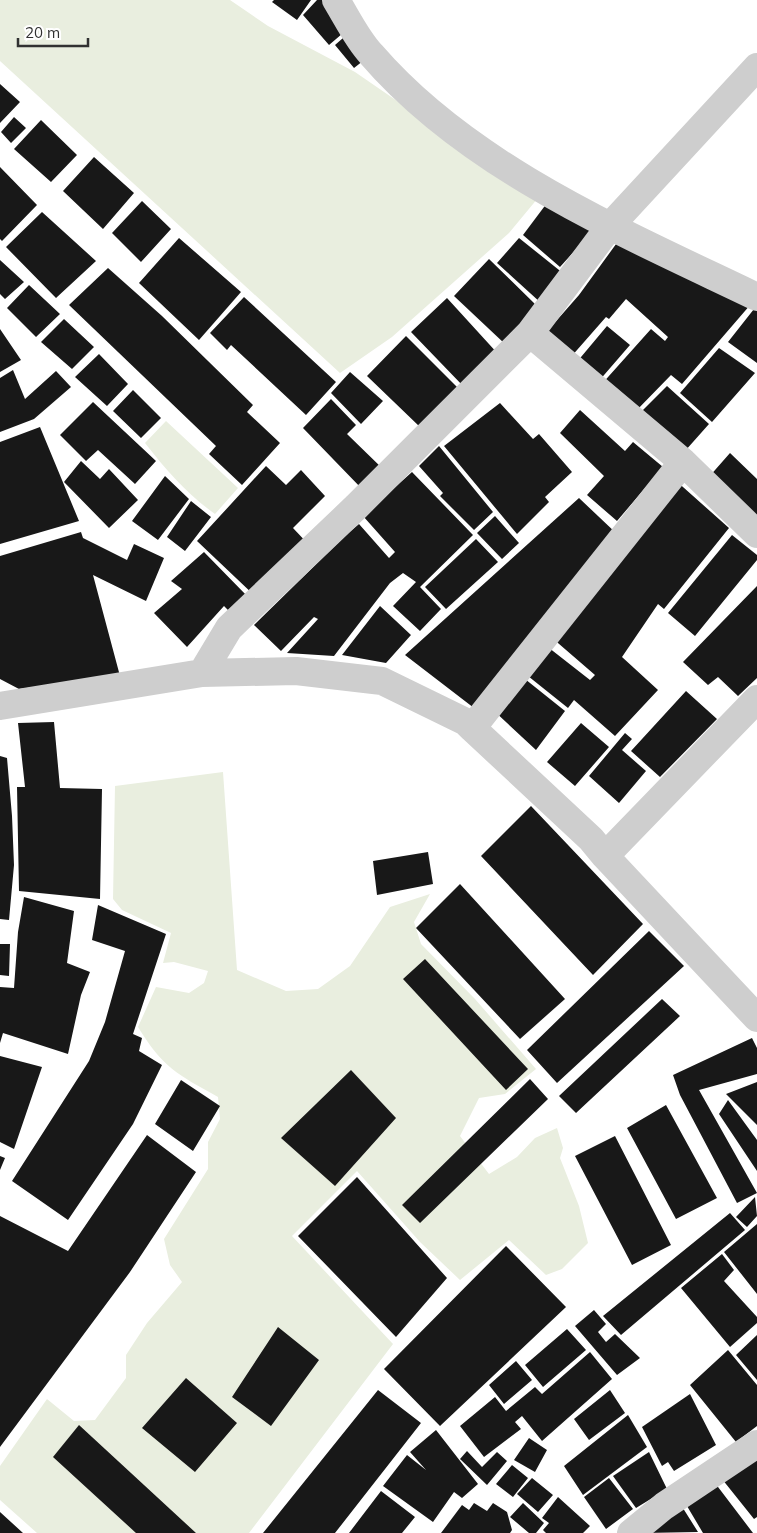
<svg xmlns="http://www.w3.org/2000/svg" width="757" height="1533" viewBox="0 0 757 1533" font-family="Mulish,sans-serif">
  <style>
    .green { fill: #e9eedf }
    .building { fill: #181818 }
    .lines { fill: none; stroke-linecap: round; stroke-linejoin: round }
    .minor { stroke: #cecece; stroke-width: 28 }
  </style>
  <rect width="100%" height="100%" fill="#fff"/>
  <path class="green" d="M0,0H230L268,26L355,72L538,198L509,233L392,337L340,373L0,61Z
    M166,421L238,488L215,514C187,494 166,470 145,443Z
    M223,772L237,970L286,991L318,989L350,966L390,907L430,894L414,922L421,944L475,999L536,1069L505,1094L479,1098L460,1136L489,1174L517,1157L535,1138L557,1128L563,1148L560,1158L579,1206L588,1243L562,1269L546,1275L509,1240L460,1280L420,1242L357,1171L292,1236L393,1344L249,1533H37L0,1500V1466L47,1399L74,1421L95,1420L126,1378V1355L147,1323L182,1282L170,1265L164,1239L208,1169V1142L220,1119L218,1097C177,1074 163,1068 138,1027L156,987L189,993L204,983L208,971L174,962L163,963L171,933L122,910L113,899L115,786Z"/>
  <path class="building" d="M274,0H311L297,20L272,2Z
    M317,0H332L349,28L329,45L303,15Z
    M351,31L368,57L354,68L335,45Z
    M0,84L20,102L0,123Z
    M14,117L26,128L11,143L1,132Z
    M41,120L77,155L51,182L14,149Z
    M94,157L134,193L103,229L63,191Z
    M0,167L37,205L2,241L0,239Z
    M550,199L596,227L560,267L523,235Z
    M142,201L171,229L141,262L112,233Z
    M42,212L96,261L56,298L6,247Z
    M179,238L241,292L199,340L139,283Z
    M519,238L564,274L541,303L497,263Z
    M619,240L751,304L682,384L671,375L634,413L600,386L651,329L665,341L668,337L626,299L609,319L606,317L570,358L543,336L579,295Z
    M489,259L537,306L505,344L454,296Z
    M0,260L24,282L5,299L0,294Z
    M108,268L162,316L253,405L247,412L280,443L242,485L209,454L216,446L69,305Z
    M29,285L60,314L36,337L7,308Z
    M244,297L336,382L306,415L231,345L227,350L210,333Z
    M447,298L499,355L465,388L411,332Z
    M754,309L757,311V363L728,342Z
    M64,319L94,347L72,369L41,342Z
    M607,326L630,345L598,382L576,363Z
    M0,329L21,360L0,372Z
    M406,336L458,388L420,427L367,376Z
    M719,348L755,373L712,422L680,393Z
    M99,354L128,384L107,406L75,377Z
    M13,370L25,399L56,371L71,387L34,419L0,432V378Z
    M350,372L383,401L361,424L331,393Z
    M667,386L709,424L685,451L641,412Z
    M133,390L161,418L141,438L113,411Z
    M331,399L356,425L347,434L384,470L363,490L303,428Z
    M93,402L156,461L135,484L98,450L86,461L60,435Z
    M500,403L533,439L539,434L572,472L545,497L549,502L517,534L444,446Z
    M580,410L625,451L633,442L663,467L617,521L587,495L604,476L560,433Z
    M40,427L79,521L0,544V442Z
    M439,446L493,512L474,530L440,496L443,493L419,466Z
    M730,453L757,479V524L708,478Z
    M81,461L100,479L109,469L138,500L109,528L64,482Z
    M266,466L286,485L301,470L325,496L293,528L310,546L256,597L197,541Z
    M412,472L473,535L420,587L441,609L420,631L393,606L416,582L403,573L390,583L334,656L287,653L318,619L314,617L281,651L254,625L347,534L359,524L389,558L395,552L363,516Z
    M165,476L189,499L158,540L132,521Z
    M674,479L729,528L664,609L658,604L622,657L658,690L615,736L574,700L568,708L523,672L544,644L590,680L595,675L551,637Z
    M579,498L617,534L474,708L405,655Z
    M191,501L211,517L185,551L167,537Z
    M495,516L519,543L502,559L477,533Z
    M81,532L83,538L127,560L134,544L164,558L146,601L93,575L120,676L19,689L0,679V556Z
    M732,535L757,555V560L695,636L668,613Z
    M476,539L498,562L446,609L425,587Z
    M204,552L249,598L234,616L224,606L187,647L154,613L182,589L171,581Z
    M757,586V678L738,696L718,677L708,685L683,662Z
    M380,606L411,635L386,663L342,655Z
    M520,675L565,711L536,750L492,709Z
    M686,691L717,719L660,777L631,751Z
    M54,722L60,788L102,789L100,899L19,891L17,787H25L18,723Z
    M581,723L609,747L575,786L547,762Z
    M625,733L632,739L622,750L646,771L619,803L589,776Z
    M0,756L7,758L12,816L14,865L9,920L0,919Z
    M531,806L643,924L593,975L481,856Z
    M428,852L433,884L377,895L373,861Z
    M460,884L565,999L520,1039L416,928Z
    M24,897L74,911L67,963L90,972L81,995L68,1054L3,1033L0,1043V987L14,988L18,932Z
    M98,905L166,934L133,1034L142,1038L139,1051L162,1065L133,1124L68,1220L12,1181L89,1061L105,1022L125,951L92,940Z
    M649,931L684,966L557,1083L527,1050Z
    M0,944H10L9,976L0,975Z
    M425,959L528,1069L506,1090L403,979Z
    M662,999L680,1016L576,1113L559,1096Z
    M752,1038L757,1048V1074L699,1090L757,1193L737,1203L680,1095L673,1075Z
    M0,1056L42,1067L14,1149L0,1142Z
    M351,1070L396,1118L335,1186L281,1138Z
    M530,1079L548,1099L420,1223L402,1205Z
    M181,1080L220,1106L193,1151L155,1124Z
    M757,1082V1125L726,1094Z
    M728,1100L757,1140V1171L719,1114Z
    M666,1105L717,1198L676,1219L627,1128Z
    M147,1135L196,1172L130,1272L0,1447V1216L68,1251Z
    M615,1136L671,1245L632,1265L575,1156Z
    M0,1156L5,1158L0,1170Z
    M357,1177L447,1278L396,1337L298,1236Z
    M755,1197L757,1216L747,1227L736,1217Z
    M730,1213L745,1230L621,1335L603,1316Z
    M757,1224V1294L724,1252Z
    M506,1246L566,1307L440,1426L384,1369Z
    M722,1254L734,1270L724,1281L757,1317V1323L730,1347L681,1288Z
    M594,1310L606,1324L598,1332L606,1342L615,1334L640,1358L617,1375L575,1326Z
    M278,1327L319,1360L271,1426L232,1397Z
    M567,1329L586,1350L543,1387L525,1365Z
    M757,1335V1380L736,1355Z
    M728,1350L757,1385V1426L736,1442L690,1385Z
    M590,1352L612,1379L542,1441L522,1416L515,1422L521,1429L484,1457L460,1426L495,1397L506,1411L535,1387L542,1394Z
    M516,1361L532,1380L504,1404L489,1385Z
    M186,1378L237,1423L195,1472L142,1428Z
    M378,1390L421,1423L335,1533H263Z
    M610,1390L625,1413L589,1440L574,1419Z
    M690,1394L716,1445L674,1471L668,1462L662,1466L642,1427Z
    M628,1415L647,1447L583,1495L564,1466Z
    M79,1425L196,1533H136L53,1457Z
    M436,1430L478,1484L462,1498L454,1492L433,1522L383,1486L407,1455L426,1470L410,1452Z
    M529,1438L547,1450L535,1472L514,1460Z
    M467,1451L482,1467L497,1452L507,1461L487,1485L460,1459Z
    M649,1452L667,1489L636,1508L613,1476Z
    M753,1456L757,1461V1517L754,1519L722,1479Z
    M512,1465L528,1478L513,1497L496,1484Z
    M532,1478L553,1495L538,1512L517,1494Z
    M609,1478L633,1509L606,1529L584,1497Z
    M715,1483L753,1533H703L684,1501Z
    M381,1491L415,1517L402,1533H349Z
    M558,1497L590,1526L583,1533H546L543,1530L549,1523L542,1518Z
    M474,1503L487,1511L493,1503L507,1512L512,1530L510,1533H441L462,1505L469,1510Z
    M523,1503L544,1523L536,1533H529L510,1517Z
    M681,1505L698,1532L644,1533Z
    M0,1512L23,1533H0Z"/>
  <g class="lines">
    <path class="minor" d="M336,0C347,18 357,39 371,54C469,168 624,233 757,297
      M530,333L683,462L757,534
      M202,673L229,628L356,507L530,333L610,226L757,67
      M0,706L202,673L296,671L382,681L466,722L472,728L591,839L605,856L757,1018
      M472,728L683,462
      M605,856L757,699
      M631,1533L664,1506L757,1444"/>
  </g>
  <path d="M18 38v8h70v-8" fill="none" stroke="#313131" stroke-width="2.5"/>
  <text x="25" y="38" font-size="15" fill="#313131" stroke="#ffffff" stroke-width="4" paint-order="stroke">20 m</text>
</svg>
